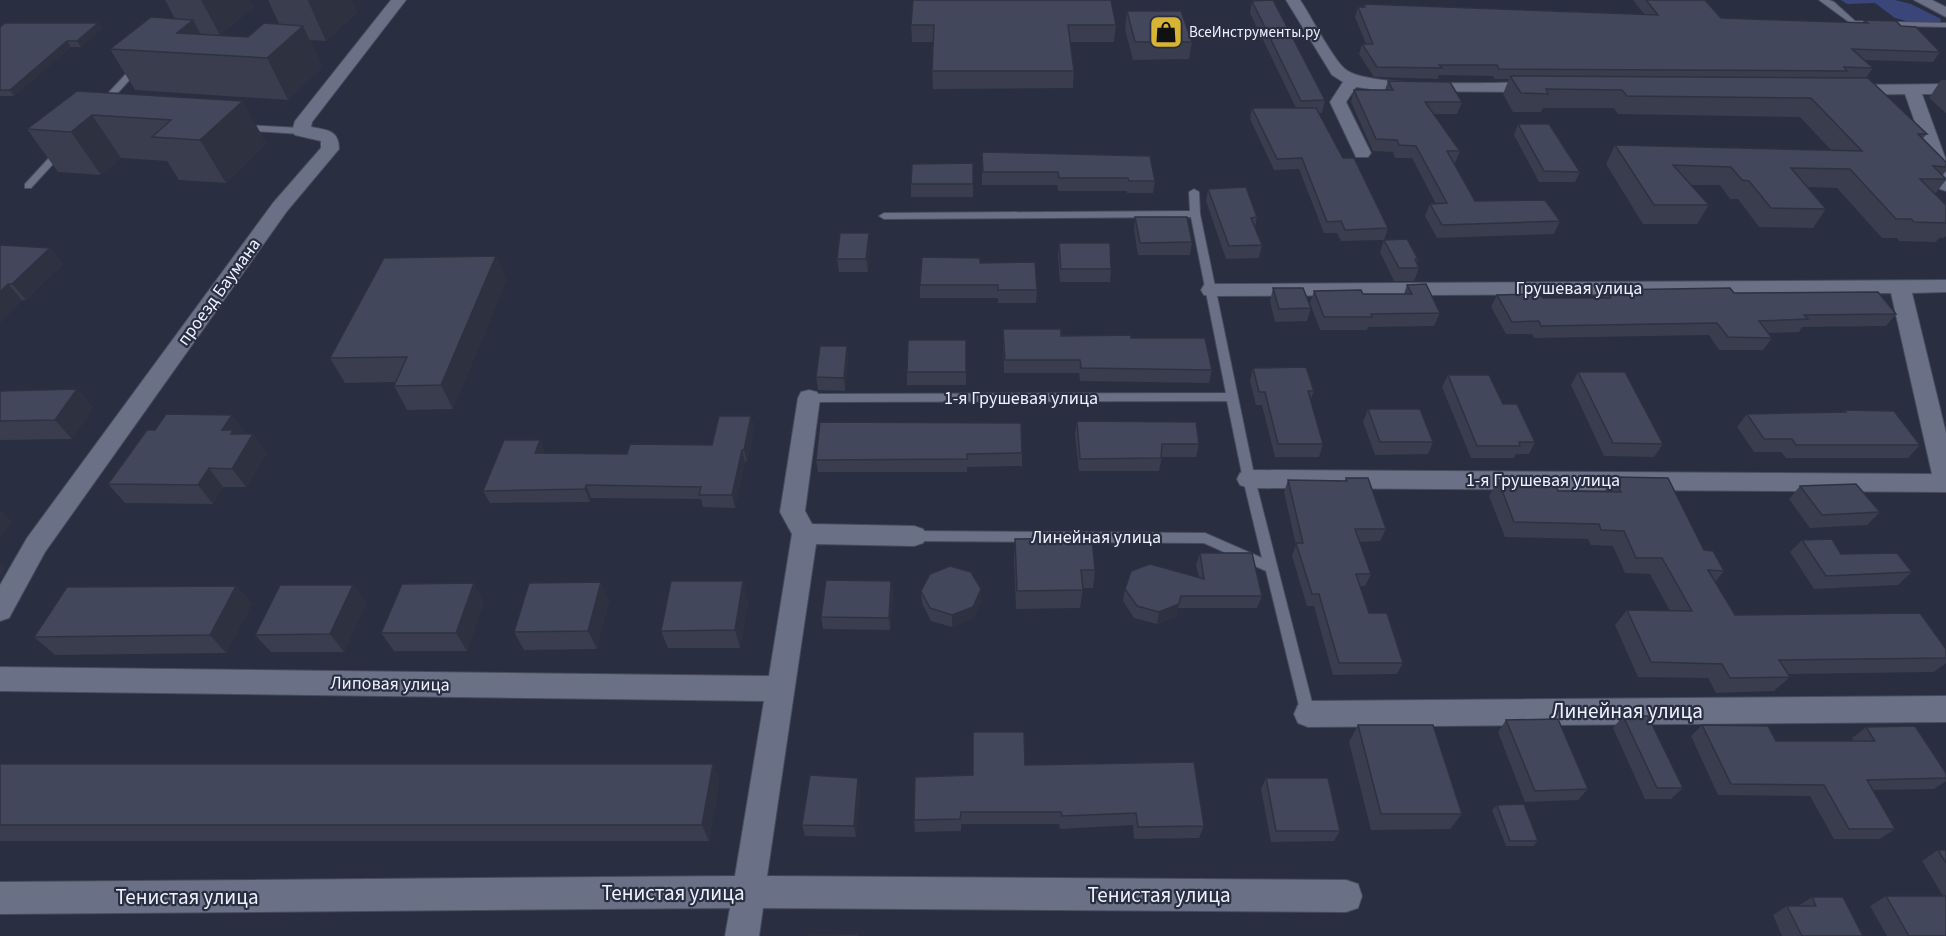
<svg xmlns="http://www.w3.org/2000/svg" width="1946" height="936" viewBox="0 0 1946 936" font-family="'Source Sans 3',sans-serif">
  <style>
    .green { fill: #3a4679 }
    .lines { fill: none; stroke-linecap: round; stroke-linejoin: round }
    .service-casing { stroke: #474b5b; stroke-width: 2 }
    .minor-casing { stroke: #474b5b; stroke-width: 2 }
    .service { fill: #6a7186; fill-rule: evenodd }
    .minor { fill: #6a7186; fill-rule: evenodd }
    .wall { fill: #393d4e }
    .shaded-wall { fill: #2e3240 }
    .building { fill: #42475b; stroke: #2e3240; stroke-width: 1.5 }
    .labels { text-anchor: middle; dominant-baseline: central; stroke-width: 4.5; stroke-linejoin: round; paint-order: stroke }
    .far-poi-label { font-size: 15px; fill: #eef2ff; stroke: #292e40; text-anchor: start }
    .street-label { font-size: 18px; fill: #eef2ff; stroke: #292e40 }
    .near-street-label { font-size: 21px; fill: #eef2ff; stroke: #292e40 }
  </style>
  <rect width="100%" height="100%" fill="#292e40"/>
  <path class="green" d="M1841,0H1895L1911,4L1941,19L1940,23L1910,22L1895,18L1875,3L1847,4Z"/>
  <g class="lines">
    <defs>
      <path id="service" d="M1819,0H1829L1834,2L1855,21L1946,23V27L1853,25Z
        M136,63L143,65L105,107H99V103Z
        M242,125L301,128L305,131L301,134L239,130L238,128Z
        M62,146L66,149L65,151L31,188H25V184L59,147Z
        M1194,189L1199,192L1200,214L1255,479L1315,714L1313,719L1308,720L1303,719L1301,714L1266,571L1204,543L914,541L910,540L908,536L910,532L914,531L1205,533L1262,558L1243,479L1227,401L809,402L803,398L809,394L1226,393L1191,217L884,219L879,216L884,213L1190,211L1189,192Z"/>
      <path id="minor" d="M391,0H406L312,122L311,127C327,130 339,130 339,149L287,211L45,552L9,618L0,621V585L27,538L273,203L321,148V141L295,135L292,131L295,121Z
        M1286,0H1300C1311,16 1332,58 1345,69C1367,89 1503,82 1539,82L1547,87L1539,92L1385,91L1356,87L1346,102L1371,153L1368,157H1356L1330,102L1343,82L1332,75Z
        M1914,0H1932L1946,7V17Z
        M1946,84V94H1922L1946,160V191L1940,189L1937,185L1905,94L1849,95L1841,90L1849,85Z
        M1946,280V292L1912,293L1946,433V492L1249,488L1240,485L1237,479L1240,473L1249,470L1932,474L1891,293L1211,296L1204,295L1201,290L1204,285L1211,284Z
        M809,390L817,392L820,398L805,511L812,524L914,526L923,529L927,536L923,543L914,546L816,544L767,876L1346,880L1358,884L1362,896L1358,908L1346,912L763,908L759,936H725L730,908L0,914V882L735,876L764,701L0,691V667L769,676L792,534L780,512L798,398L801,392Z
        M1946,696V722L1308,727L1298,723L1294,714L1298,705L1308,701Z"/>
    </defs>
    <use href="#service" class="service-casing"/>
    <use href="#minor" class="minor-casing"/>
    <use href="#service" class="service"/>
    <use href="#minor" class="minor"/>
  </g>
  <path class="wall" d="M165,0H250L254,7L220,35L248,37L279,24L268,0H351L357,13L326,41L310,40L322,67L288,100L135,90L110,49L175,19Z
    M1633,0H1705L1721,18L1862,23L1864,20L1901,26L1940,52L1933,62L1864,60L1873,68L1866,78L1927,134L1923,138L1946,162V171L1942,176L1946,180L1935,194L1946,205V236L1944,238H1939L1936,242L1899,241L1897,238H1882L1837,188L1808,187L1826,209L1813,228L1759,227L1738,199H1730L1720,185H1690L1709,205L1697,224H1643L1606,164L1615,145L1831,150L1800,117L1618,114L1614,108H1543L1541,112H1513L1503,94L1509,79H1495L1493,76L1439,75L1438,79L1374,77L1359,54L1362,44H1366L1355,17L1358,7H1363L1364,4L1644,14Z
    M1252,1L1325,100L1322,113H1318L1343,158L1388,228L1384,240L1341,241L1337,233H1324L1299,169L1274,170L1250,119L1252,108H1296L1250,13Z
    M1127,11L1192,42L1189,59L1133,60L1125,29Z
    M98,23L102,29L81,47H71L14,96H0V27Z
    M911,25H1116L1114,42H1070L1074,71L1073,88L933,89L932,71L933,42H912Z
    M1941,80H1946V113L1929,98Z
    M1388,81L1462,102L1457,114H1433L1460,151L1455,163H1454L1475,201L1560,221L1554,234L1437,238L1425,216L1430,204H1436L1412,158H1395L1393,152L1373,151L1351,102L1354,90H1385Z
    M77,91L266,143L226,183L179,180L167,161L121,158L101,175L58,172L27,129Z
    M1518,124L1580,172L1575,182H1539L1514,135Z
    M982,152L1155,181L1153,193H1127V191H1058L1057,185H982Z
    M973,163V197H911V184Z
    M1208,189L1257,217L1255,228L1262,245L1259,258L1226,259L1206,201Z
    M1135,217L1192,242L1190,255H1138L1134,230Z
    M1384,240L1418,259L1417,264L1419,268L1414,281H1394L1380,252Z
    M1059,243L1111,269L1110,282H1060L1058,256Z
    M0,245L50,248L63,264L26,300H22L0,322Z
    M870,246L868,272H839L837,259Z
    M496,256L506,281L453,409L407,410L394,386L395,382L345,383L330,358Z
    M980,263L1037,290L1036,303H998V298H920V285Z
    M1407,285L1440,313L1434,326L1368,327L1367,330H1320L1310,303L1314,291L1363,294H1404Z
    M1273,288L1311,308L1307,321L1275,322L1270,301Z
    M1606,290L1734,293L1896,314L1886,326L1802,327L1799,332L1768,333L1772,338L1763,350H1719L1709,335L1534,338L1532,334H1506L1491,307L1497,295L1543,298H1602Z
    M1003,329L1061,336L1131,338L1212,370L1209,383L1080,381L1079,373H1004Z
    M966,340V385H907V372Z
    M847,346L848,359L845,391L818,390L816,377Z
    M1253,368L1314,391L1310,401L1323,444L1319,457H1275L1262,405H1256L1250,381Z
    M1578,372L1663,444L1654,457L1604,456L1571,385Z
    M1448,375L1503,404L1535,442L1529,454H1516L1514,458H1471L1442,387Z
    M77,389L93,408L72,439L0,440V391Z
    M1368,409L1433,442L1428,454L1375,455L1363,422Z
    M1845,410L1920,445L1908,458H1786L1781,452H1754L1737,427L1747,414L1843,412Z
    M232,415L246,434L267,453L246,487H223L213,504L125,503L108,484L155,430Z
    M751,416L754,429L747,462H745L735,508L703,507L701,499L591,498L590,502L490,503L483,491L540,440L545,453L627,454L712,445Z
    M1077,421L1199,444L1196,457H1162L1159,471H1079L1075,434Z
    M820,422L1022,453V466L967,467V472H818L816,460Z
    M1614,477L1704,550L1724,571L1715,582L1735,615L1946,649V663L1934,672L1788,674L1790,677L1774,691L1716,693L1708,678L1638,677L1615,625L1627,610L1670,611L1650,574L1625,573L1613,546L1591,545L1588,539L1505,537L1489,496L1498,480L1558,491L1604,492Z
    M1346,478L1386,529L1380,541L1359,542L1371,574L1365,586H1360L1369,613L1403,663L1397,674L1333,675L1314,606H1307L1292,556L1296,545L1284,492L1288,480L1345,481Z
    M1800,486L1880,512L1867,525L1810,528L1789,499Z
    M1015,539L1095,570L1093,588H1083L1080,608L1016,609L1014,558Z
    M1802,540L1841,554L1912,572L1898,585L1814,589L1790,552Z
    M1200,553L1262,596L1257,608H1178L1176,616L1157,624L1134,618L1123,601L1125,589L1199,577L1196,565Z
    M891,581L893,593L890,630L823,629L821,617Z
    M353,585L366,603L344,652H271L255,635Z
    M236,586L252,604L226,653L55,655L34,637Z
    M981,589V601L973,619L952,627L931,621L922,603L921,591Z
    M748,599L740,648H668L661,631Z
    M609,600L597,649L524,650L514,632Z
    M484,602L467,651H394L381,633Z
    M1623,716L1683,788L1671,799H1645L1613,728Z
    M1506,720L1588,789L1578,800L1525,802L1498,732Z
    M1358,725L1462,814L1450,829L1371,830L1349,742Z
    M1702,725L1776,741H1853L1852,738L1866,727L1946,773V781L1934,789L1873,790L1895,829L1880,839H1834L1810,796L1718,795L1691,736Z
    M0,764H713L719,780L709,841H0Z
    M1025,765L1204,826L1199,838L1134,839L1133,825L1060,829L1059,824H961V831L915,832L914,820L973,775Z
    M858,778L860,789L856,837L805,836L802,825Z
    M1266,778L1340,831L1334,841L1271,842L1261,789Z
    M1497,805L1538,841L1533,846H1506L1492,810Z
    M1938,850H1946V936H1887L1870,906L1886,896H1943L1922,861Z
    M1812,897L1863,936H1782L1773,915L1787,906H1798Z"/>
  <path class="shaded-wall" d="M201,0H250L254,7L220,35Z
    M308,0H351L357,13L326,41L308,1Z
    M193,20L212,55L177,33Z
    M98,23L102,29L81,47L77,41Z
    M303,26L322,67L288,100L267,58Z
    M67,41L71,47L14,96L10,90Z
    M243,101L266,143L226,183L200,140Z
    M92,115L121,158L101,175L71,132Z
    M869,233L870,246L868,272L866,259Z
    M50,248L63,264L26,300L12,284Z
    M496,256L506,281L453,409L441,385Z
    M8,284L22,300L0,322V292Z
    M847,346L848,359L845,391L844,378Z
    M77,389L93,408L72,439L55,420Z
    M232,415L246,434H253L267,453L246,487L232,469L222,430Z
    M751,416L754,429L747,462L744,450Z
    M540,440L545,453H535Z
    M742,450L745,462L735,508L732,495Z
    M209,468L223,487L213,504L198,485Z
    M586,485L591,498L590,502L585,489Z
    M0,510L12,522L0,539Z
    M0,563L6,568L0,576Z
    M743,581L748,599L740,648L735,630Z
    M891,581L893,593L890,630L889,618Z
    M601,582L609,600L597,649L588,631Z
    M474,583L484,602L467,651L456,633Z
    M353,585L366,603L344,652L330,634Z
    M236,586L252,604L226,653L210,635Z
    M981,589V601L973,619L952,627V615Z
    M1181,596L1176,616L1157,624L1159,612Z
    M713,764L719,780L709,841L702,825Z
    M858,778L860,789L856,837L854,826Z"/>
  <path class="building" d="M913,0H1111L1116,25H1068L1074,71H932L934,25H911Z
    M1273,0L1325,100L1301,101L1252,1Z
    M1646,0H1705L1721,18L1868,23L1864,20L1896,21L1901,26L1916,27L1940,52L1852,49L1873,68L1844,67L1847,71L1499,69L1497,65H1439L1442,68L1377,67L1362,44H1373L1358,7H1365L1364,4L1658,15Z
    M1127,11H1181L1192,42H1135Z
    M151,17L193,20L177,33L248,37L264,23L303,26L267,58L110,49Z
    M5,23H98L77,41H67L10,90H0V27Z
    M1510,76L1868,78L1927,134H1918L1946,162V167L1933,166L1946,179H1920L1946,205V223L1914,222L1911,219H1896L1850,169L1791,168L1826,209L1771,208L1749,181L1742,180L1731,167L1673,165L1709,205H1654L1615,145L1862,151L1811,98L1627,96L1622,90L1546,89L1548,94L1521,93Z
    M1388,81L1450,82L1462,102H1425L1460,151H1447L1475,201L1545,200L1560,221L1442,225L1430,204L1447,203L1416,146L1399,145L1397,140L1376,139L1354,90H1393Z
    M77,91L243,101L200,140L152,137L171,120L92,115L71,132L27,129Z
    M1252,108H1316L1343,158H1354L1388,228L1345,230L1341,221L1327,222L1302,158L1277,159Z
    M1518,124H1549L1580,172L1544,171Z
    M982,152L1150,156L1155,181H1129L1128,178H1059L1058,172H983Z
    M973,163V184H911L912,164Z
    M1246,187L1257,217L1251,218L1262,245L1229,246L1208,189Z
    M1135,217H1187L1192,242L1140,243Z
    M840,233H869L866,259H837Z
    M1407,239L1418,259H1415L1419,268H1399L1384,240Z
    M1059,243H1110L1111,269H1061Z
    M0,245L50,248L12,284H8L0,292Z
    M496,256L441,385L394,386L407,357L330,358L384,258Z
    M922,257L980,258V263L1035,262L1037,290H998V285H920Z
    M1426,284L1440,313L1371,314L1372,317H1324L1314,291L1361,290L1363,294H1412L1407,285Z
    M1273,288H1303L1311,308L1279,309Z
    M1730,288L1734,293L1878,292L1896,314L1804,315L1808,319L1759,321L1772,338L1728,337L1717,323L1541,326L1539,321L1512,322L1497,295L1540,294L1543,298H1611L1606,290Z
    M1003,329H1061V336L1131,335V338H1205L1212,370L1081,368L1080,360H1005Z
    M908,340H966V372H907Z
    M820,346H847L844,378L816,377Z
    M1306,367L1314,391H1308L1323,444H1278L1265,392H1259L1253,368Z
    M1578,372H1625L1663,444L1613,443Z
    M1448,375H1489L1503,404H1517L1535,442H1519L1520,446H1477Z
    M77,389L55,420L0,421V391Z
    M1368,409H1420L1433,442H1380Z
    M1845,410L1894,411L1920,445H1796L1792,439H1764L1747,414L1846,412Z
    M166,414L232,415L222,430H233L231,434H253L232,469L209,468L198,485L108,484L147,430H155Z
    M719,416H751L744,450H742L732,495H699L701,487L586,485L585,489L483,491L504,440H540L535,453L627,454L630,444L712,445Z
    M1077,421L1196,422L1199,444H1162L1161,458L1080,459Z
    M820,422L1021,423L1022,453L967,454V459L816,460Z
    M1614,477L1668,478L1704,550L1713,551L1724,571L1708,570L1735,615L1920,613L1946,649V658L1779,660L1790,677L1730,678L1722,664L1651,662L1627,610L1692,611L1662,558H1636L1624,531L1601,530L1599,524L1514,522L1498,480L1554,481L1558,491L1621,492Z
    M1346,478H1368L1386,529H1355L1371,574H1356L1369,613H1387L1403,663H1339L1319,594H1312L1296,543H1303L1288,480L1347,481Z
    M1856,484L1880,512L1822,515L1800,486Z
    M1092,538L1095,570H1081L1083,590L1017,591L1015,539Z
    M1832,539L1841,554L1897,553L1912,572L1826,576L1802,540Z
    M1200,553H1252L1262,596H1181L1179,604L1159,612L1137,606L1125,589L1131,571L1150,564L1204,579Z
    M950,566L971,572L981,589L973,607L952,615L930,608L921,591L930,574Z
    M826,580L891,581L889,618L821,617Z
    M671,581H743L735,630L661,631Z
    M601,582L588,631L514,632L529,583Z
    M474,583L456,633H381L402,584Z
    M280,585H353L330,634L255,635Z
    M236,586L210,635L34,637L67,587Z
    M1623,716H1648L1683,788H1657Z
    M1558,719L1588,789L1535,791L1506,720Z
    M1358,725H1433L1462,814H1381Z
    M1702,725L1768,726L1776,741H1875L1866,727L1915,726L1946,773V778L1867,780L1895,829H1849L1824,785L1731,784Z
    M973,732H1024L1025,765L1194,762L1204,826L1138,827L1136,813L1062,816L1061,812H961L960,819L914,820L915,777L973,775Z
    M0,764H713L702,825H0Z
    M810,775L858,778L854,826L802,825Z
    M1266,778H1328L1340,831H1276Z
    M1524,804L1538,841H1510L1497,805Z
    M1938,850H1946V863Z
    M1886,896H1946V936H1909Z
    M1812,897H1843L1863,936H1802L1787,906H1816Z
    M858,934V936H809V935Z"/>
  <defs>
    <symbol id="shop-square" viewBox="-11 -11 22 22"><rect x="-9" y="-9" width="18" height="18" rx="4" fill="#d8b434" stroke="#292e40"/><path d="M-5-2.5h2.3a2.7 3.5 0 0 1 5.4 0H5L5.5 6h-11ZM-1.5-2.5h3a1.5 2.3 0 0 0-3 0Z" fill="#111"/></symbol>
  </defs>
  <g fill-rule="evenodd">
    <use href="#shop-square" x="1147" y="13" width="38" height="38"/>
  </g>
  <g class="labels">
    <g class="far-poi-label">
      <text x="1189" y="32">ВсеИнструменты.ру</text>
    </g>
    <g class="street-label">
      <text x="1579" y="288">Грушевая улица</text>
      <text transform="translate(219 292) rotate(-54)">проезд Баумана</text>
      <text x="1021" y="398">1-я Грушевая улица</text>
      <text x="1543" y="480">1-я Грушевая улица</text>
      <text x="1096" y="537">Линейная улица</text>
      <text transform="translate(390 684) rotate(1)">Липовая улица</text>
    </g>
    <g class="near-street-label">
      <text x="1627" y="711">Линейная улица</text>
      <text x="673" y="893">Тенистая улица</text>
      <text x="1159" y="895">Тенистая улица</text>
      <text x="187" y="897">Тенистая улица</text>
    </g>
  </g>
</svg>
